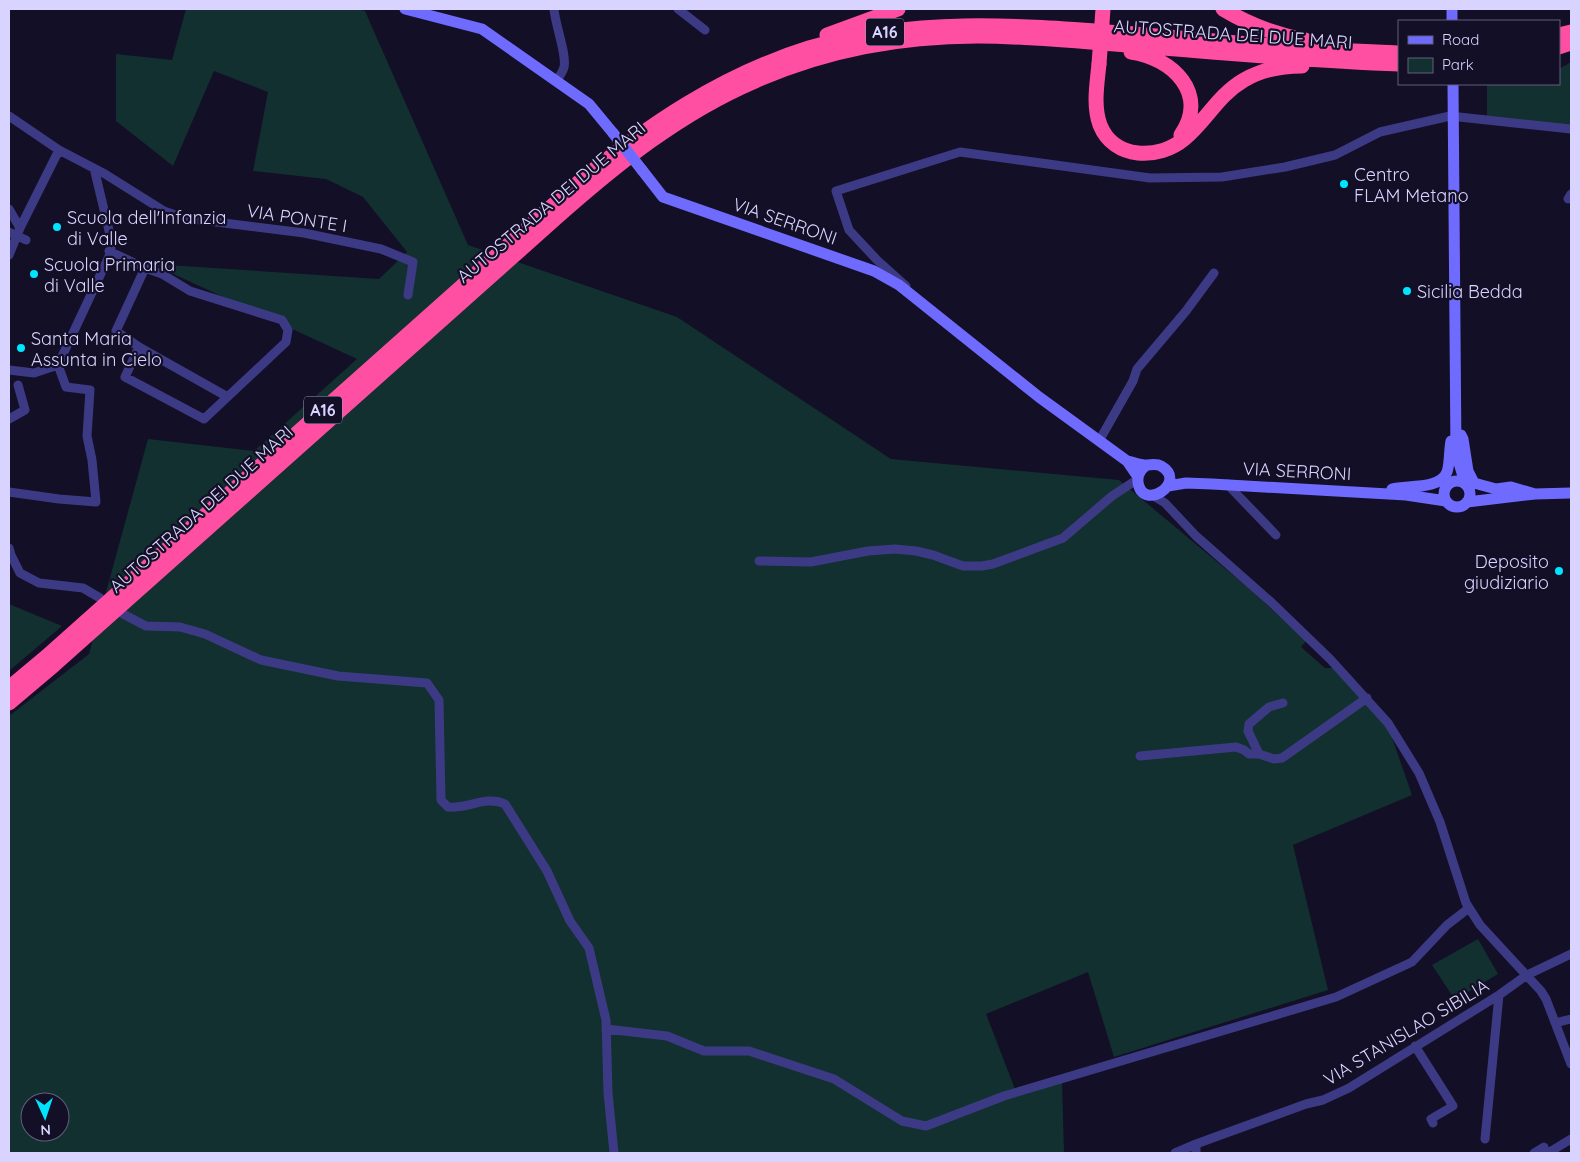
<svg xmlns="http://www.w3.org/2000/svg" width="1580" height="1162" viewBox="0 0 1580 1162" font-family="Quicksand,sans-serif">
  <style>
    .green { fill: #12302f; fill-rule: evenodd }
    .lines { fill: none; stroke-linecap: round; stroke-linejoin: round }
    .street { stroke: #3d3a85; stroke-width: 9 }
    .secondary { stroke: #6f6bff; stroke-width: 11 }
    .highway { stroke: #ff4fa3; stroke-width: 15 }
    .secondary-bridge { stroke: #6f6bff; stroke-width: 11 }
    .highway-bridge { stroke: #ff4fa3; stroke-width: 15 }
    .poi-dot { fill: #00e5ff; stroke: #130f26; stroke-width: 2 }
    .labels { text-anchor: middle; dominant-baseline: central; stroke-width: 4.5; stroke-linejoin: round; paint-order: stroke }
    .shield { fill: #130f26; stroke: #9e99be; stroke-width: 1 }
    .shield-label { font-size: 16px; font-weight: bold; fill: #d9d4ff }
    .street-label { font-size: 18px; fill: #d9d4ff; stroke: #130f26 }
    .poi-label { font-size: 18px; fill: #d9d4ff; stroke: #130f26; text-anchor: start }
  </style>
  <rect width="100%" height="100%" fill="#130f26"/>
  <path class="green" d="M186,9H358L365,11L468,245L677,317L891,459L1119,480L1252,591L1306,641L1301,647L1325,668H1336L1389,729L1412,795L1293,845L1328,990L1114,1057L1088,972L986,1014L1015,1089L1062,1081L1064,1153H9V716L89,654L148,439L254,451L357,359L152,264L379,279L407,252L363,197L326,179L253,171L268,92L214,71L173,166L116,121V54L172,60ZM30,1102H60V1132H30Z
    M1571,62V127L1487,116V84H1559V69Z
    M9,604L62,626L9,671Z
    M1478,939L1498,974L1455,1000L1432,965Z"/>
  <g class="lines">
    <path class="street" d="M554,9C555,24 567,55 564,67C563,72 559,77 556,81
      M678,9L705,30
      M9,116L59,150L105,174L164,211L184,218L304,233L381,249L413,262L408,295
      M1568,199L1571,194
      M9,209L20,228
      M9,232L26,240
      M109,251L145,268L162,274L190,291L282,320L288,330L286,342L204,419L125,377L139,347
      M9,255L20,228L59,150
      M145,268L116,331L139,347L226,396
      M906,286L877,260L849,230L836,191L960,152L1150,178L1222,177L1285,167L1335,155L1380,132L1450,116L1571,129
      M9,370L34,373L58,365L111,252V239L94,168
      M9,419L25,410L18,385
      M1099,441L1133,381L1137,369L1186,311L1214,273
      M1227,484L1276,535
      M9,492L59,499L96,502L92,460L87,436L90,390L66,387L58,365
      M1152,495L1165,503L1196,536L1271,602L1330,659L1388,723L1419,773L1440,822L1466,903L1480,925L1541,991L1546,999L1571,1064
      M9,548L11,555L20,573L39,583L83,588L100,598
      M759,561L811,562L868,551L895,549L916,551L933,555L963,566H982L993,564L1063,538L1112,496L1138,479
      M123,614L146,626L180,627L205,634L261,660L338,676L427,683L439,700L441,800L448,807C468,809 486,795 505,804L547,871L570,921L589,948L606,1020L608,1093L614,1153
      M1259,754L1248,731L1249,724L1269,707L1283,703
      M1140,756L1236,747L1244,750L1249,754H1259L1274,759L1282,758L1367,698
      M1555,1023L1571,1019
      M606,1029L667,1036L704,1051H749L834,1079L902,1121L926,1126L1004,1096L1336,997L1412,962L1447,925L1469,908
      M1415,1046L1453,1106L1431,1119L1433,1123
      M1485,1139L1499,995
      M1175,1153L1196,1144
      M1196,1153V1144L1306,1104L1323,1100L1349,1088L1499,995L1527,975L1571,954
      M1534,1153L1544,1147
      M1548,1153L1571,1139"/>
    <path class="secondary" d="M405,9L482,29L589,104L613,133
      M1452,9V21
      M1453,84L1456,453L1465,483
      M642,170L663,197L874,271L899,285L1039,397L1127,461L1138,477
      M1461,435L1463,439L1468,471L1474,483L1496,489L1511,487L1535,494
      M1127,461C1133,462 1140,465 1146,465C1151,465 1156,463 1161,466C1189,482 1142,513 1138,482C1137,474 1141,469 1147,465
      M1444 494a13 13 0 1 1 26 0a13 13 0 1 1-26 0Z
      M1168,486L1186,483L1212,484L1406,495L1446,501
      M1392,489C1407,485 1440,490 1447,472C1450,463 1449,451 1451,441
      M1467,502L1535,494L1571,493"/>
    <path class="highway" d="M1223,9C1248,24 1276,35 1305,40
      M827,35L898,9
      M1559,35L1571,32
      M1559,47L1571,43
      M1131,52C1173,58 1209,94 1181,135
      M1099,64C1097,84 1093,106 1100,125C1114,160 1159,160 1184,139C1206,121 1218,95 1244,80C1261,70 1282,66 1302,66
      M9,688L46,657L579,182C648,125 722,75 809,48C913,17 1016,25 1122,33C1214,41 1307,50 1399,53
      M9,703L54,665L556,218C617,164 680,113 755,81C825,50 901,36 978,36C1027,36 1076,41 1126,45C1217,52 1308,61 1399,64"/>
    <path class="secondary-bridge" d="M613,133L642,170"/>
    <path class="highway-bridge" d="M1099,64L1103,9"/>
  </g>
  <g class="poi-dot">
    <circle cx="1344" cy="184" r="5"/>
    <circle cx="57" cy="227" r="5"/>
    <circle cx="34" cy="274" r="5"/>
    <circle cx="1407" cy="291" r="5"/>
    <circle cx="21" cy="348" r="5"/>
    <circle cx="1559" cy="571" r="5"/>
  </g>
  <g class="labels">
    <g class="shield">
      <rect x="866" y="18.5" width="38" height="27" rx="4"/>
      <rect x="304" y="396.5" width="38" height="27" rx="4"/>
    </g>
    <g class="shield-label">
      <text x="885" y="32">A16</text>
      <text x="323" y="410">A16</text>
    </g>
    <g class="street-label">
      <text transform="translate(1233 34) rotate(4)">AUTOSTRADA DEI DUE MARI</text>
      <text transform="translate(551 202) rotate(-40)">AUTOSTRADA DEI DUE MARI</text>
      <text transform="translate(297 218) rotate(9)">VIA PONTE I</text>
      <text transform="translate(785 221) rotate(19)">VIA SERRONI</text>
      <text transform="translate(1297 471) rotate(3)">VIA SERRONI</text>
      <text transform="translate(201 509) rotate(-42)">AUTOSTRADA DEI DUE MARI</text>
      <text transform="translate(1406 1032) rotate(-31)">VIA STANISLAO SIBILIA</text>
    </g>
    <g class="poi-label">
      <text x="1354" y="174">Centro<tspan x="1354" dy="21">FLAM Metano</tspan></text>
      <text x="67" y="217">Scuola dell'Infanzia<tspan x="67" dy="21">di Valle</tspan></text>
      <text x="44" y="264">Scuola Primaria<tspan x="44" dy="21">di Valle</tspan></text>
      <text x="1417" y="291">Sicilia Bedda</text>
      <text x="31" y="338">Santa Maria<tspan x="31" dy="21">Assunta in Cielo</tspan></text>
      <text x="1549" y="561" text-anchor="end">Deposito<tspan x="1549" dy="21">giudiziario</tspan></text>
    </g>
  </g>
  <rect width="1580" height="1162" fill="none" stroke="#d9d4ff" stroke-width="20"/>
  <rect x="1398" y="20" width="162" height="65" fill="#130f26" stroke="#625e7d"/>
  <rect x="1408" y="36" width="25" height="8" fill="#6f6bff" stroke="#625e7d"/>
  <text x="1442" y="45" font-size="15" fill="#d9d4ff">Road</text>
  <rect x="1408" y="58" width="25" height="15" fill="#12302f" stroke="#625e7d"/>
  <text x="1442" y="70" font-size="15" fill="#d9d4ff">Park</text>
  <g transform="translate(45 1117) rotate(177)"><circle r="24" fill="#130f26" stroke="#625e7d"/>
  <path d="M0-4L9 19L0 12L-9 19Z" fill="#00e5ff"/>
  <text y="-8" font-size="14" font-weight="bold" text-anchor="middle" fill="#d9d4ff">N</text>
  </g>
</svg>
